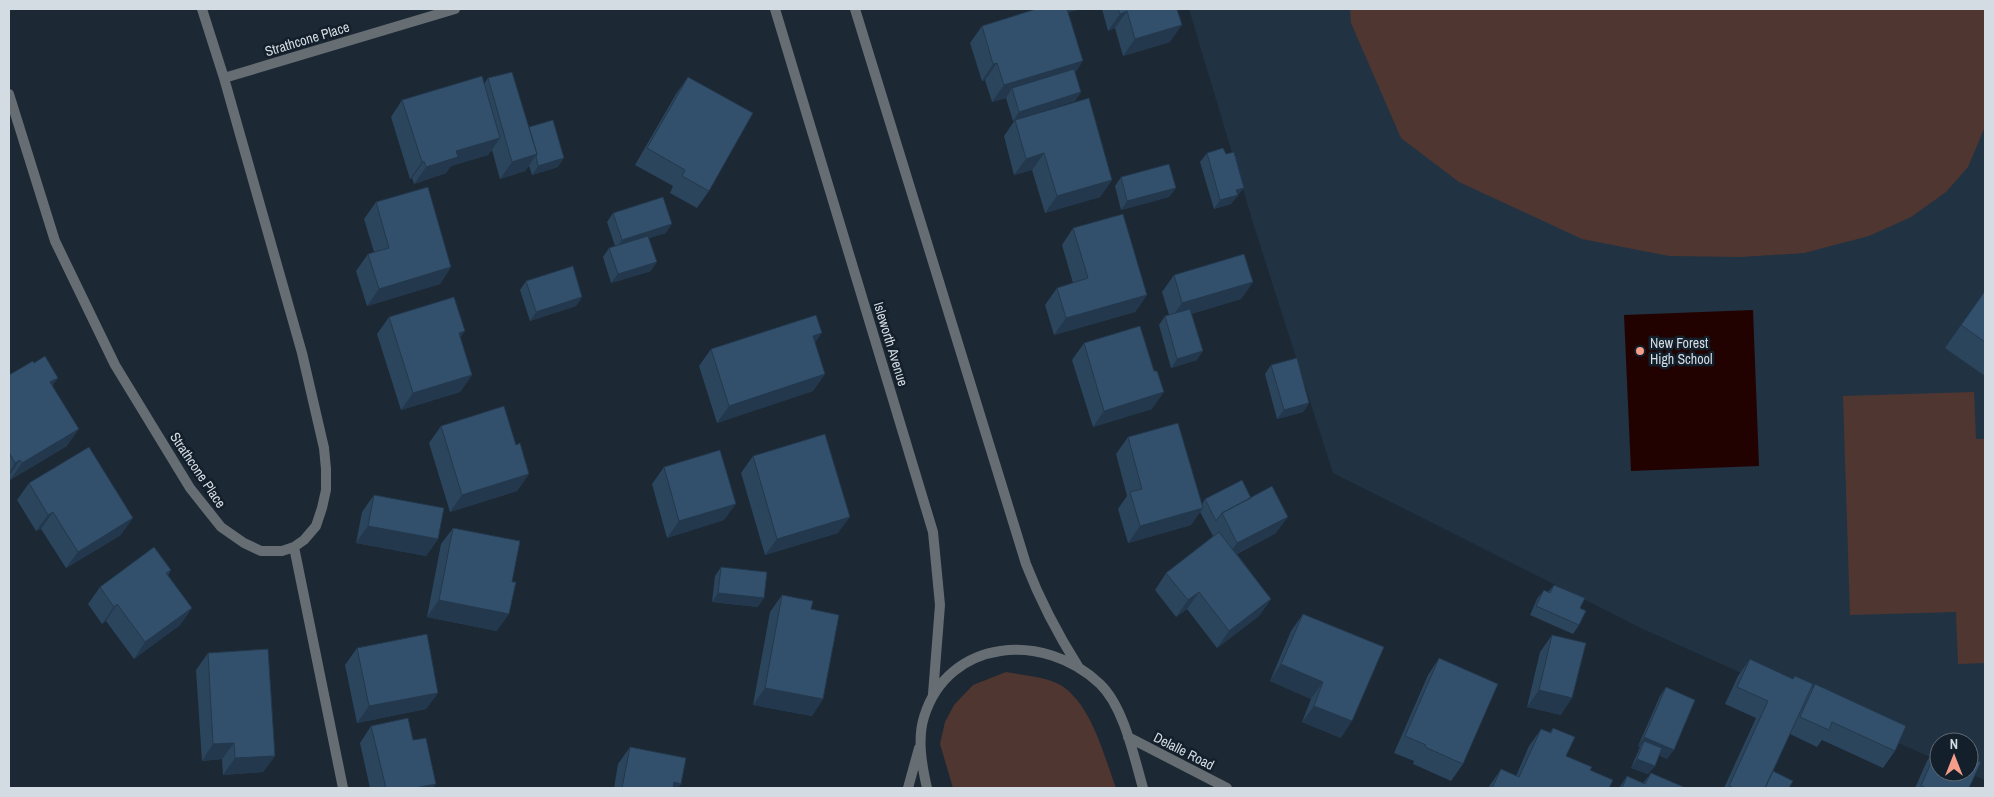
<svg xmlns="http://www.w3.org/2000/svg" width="1994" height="797" viewBox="0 0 1994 797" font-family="'Archivo Narrow',sans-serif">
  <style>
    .built { fill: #213343 }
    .green { fill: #503630 }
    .water { fill: #220200 }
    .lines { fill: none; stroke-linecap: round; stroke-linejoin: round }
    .minor { stroke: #666d73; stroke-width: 10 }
    .wall { fill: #2b455d }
    .shaded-wall { fill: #23384c }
    .building { fill: #32506c; stroke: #23384c }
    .poi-dot { fill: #f49d8b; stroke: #131f2a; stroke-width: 2 }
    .labels { text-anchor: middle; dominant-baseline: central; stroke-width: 5; stroke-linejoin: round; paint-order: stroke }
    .street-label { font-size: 14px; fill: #d3dbe3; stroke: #131f2a }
    .poi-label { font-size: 14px; fill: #d3dbe3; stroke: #131f2a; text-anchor: start }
  </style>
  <rect width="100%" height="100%" fill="#1c2834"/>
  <path class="built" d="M1189,9H1985V780L1966,772H1969V742H1939V761L1905,746L1643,629L1333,473L1255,229Z"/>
  <path class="green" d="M1350,9H1985L1984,129L1968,167L1946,192L1911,217L1869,236L1804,253L1740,257L1669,256L1582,239L1459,182L1401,138L1351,23Z
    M1974,392L1976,439H1985V663L1958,664L1956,612L1850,615L1843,396Z
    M1006,672C1022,675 1049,677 1062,686C1092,706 1104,756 1116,788H953L940,744L945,722L954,705L973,685Z"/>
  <path class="water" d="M1753,310L1759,466L1631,471L1624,315Z"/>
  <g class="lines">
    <path class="minor" d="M775,9L933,532L940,605L933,694
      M855,9L1026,564C1041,603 1057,633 1079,668
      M224,78L455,9
      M9,94L55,241L115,365L190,488L221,527L244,543L261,551H282L294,547L304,540L316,526L322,508L326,490V469L324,448L302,353L224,78L202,9
      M294,547L343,788
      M1128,737L1227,788
      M908,788L919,748
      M927,788C922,766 917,739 924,717C948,638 1045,631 1100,684C1124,707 1134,757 1143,788"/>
  </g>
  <path class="wall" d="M1036,9H1081L1068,12L1075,72L1081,92L1075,101L1023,117L1112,180L1100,197L1045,213L1032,170L1014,175L1004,136L1015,120L1013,121L1006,98L992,102L985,80L982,81L970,43L982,26Z
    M1102,9H1177L1170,42L1123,56L1115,28L1108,31Z
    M688,77L709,191L697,208L670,193L673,186L635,165L676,94Z
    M488,78L529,127L558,167L532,175L529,166L525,171L500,179L492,150L488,155L451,166L446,173L414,184L412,178L410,179L391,117L402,100L484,84Z
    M1207,153L1238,197H1236L1231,204L1214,209L1200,162Z
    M1121,177L1176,188L1169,197L1121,210L1115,186Z
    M376,202L451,267L440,284L367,306L356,271L368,254L374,252L364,219Z
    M613,213L666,233L649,238L651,271L611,283L603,257L609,248L615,246L607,222Z
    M1073,228L1147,295L1135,312L1054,335L1045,305L1057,288L1073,283L1062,245Z
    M1174,275L1253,282L1241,299L1191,314L1197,360L1171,368L1159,325L1165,316L1169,315L1162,292Z
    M526,281L582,297L576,306L530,321L520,290Z
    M1985,291V376L1945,348Z
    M389,317L472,375L460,392L401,410L377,334Z
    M1084,343L1152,409L1093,427L1072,360Z
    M711,349L825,374L813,391L717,423L699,366Z
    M34,363L58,378L52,386L67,446L10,480L9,477V375Z
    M1271,365L1309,403L1303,412L1277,419L1265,374Z
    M441,426L516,445L529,474L517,491L450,512L429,443Z
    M1128,437L1202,504L1205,499L1251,498L1276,533L1237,554L1271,599L1259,616L1217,648L1187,609L1176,617L1155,590L1166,573L1213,536L1200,512L1191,525L1128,543L1118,509L1127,496L1116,454Z
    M753,456L838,533L765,555L741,473Z
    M664,467L724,520L667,538L652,484Z
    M29,483L121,535L66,568L41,529L36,531L17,500Z
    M374,495L438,539L426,556L356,543L362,512Z
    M453,528L497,631L427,617L441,544Z
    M721,567L758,607L712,602L715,576Z
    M171,570L168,575L192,608L180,625L134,659L106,621L102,624L88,604L100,587Z
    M1554,585L1580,608L1579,625L1573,634L1530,615L1537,599L1544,590L1548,592Z
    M782,595L811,609L823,699L812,716L753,705L770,612Z
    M1303,614L1341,738L1302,722L1311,699L1270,681L1291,631Z
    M1552,635L1561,715L1527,707L1540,652Z
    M357,648L438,693L426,709L357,723L345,665Z
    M208,653L275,756L263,772L223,775L222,759L202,761L196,670Z
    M1439,658L1463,764L1451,781L1413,764L1414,761L1394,753L1428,675Z
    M1750,659L1810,690L1815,684L1895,751L1883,768L1822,740L1817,747L1790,734L1773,771L1789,788H1724L1756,718L1725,704L1738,676Z
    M1666,687L1667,759L1659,755L1655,766L1648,774L1631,768L1640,747L1638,746L1660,696Z
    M371,726L413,740L433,788H370L360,743Z
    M1553,728L1566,756L1590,770L1609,788H1488L1501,769L1516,776L1529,746L1541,729L1550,732Z
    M1939,744L1969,788H1915L1927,761Z
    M630,747L681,784L678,788H614L618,764Z
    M1651,773L1686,788H1619L1627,776L1643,783Z"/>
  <path class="shaded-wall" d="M1068,9H1081L1065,13Z
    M1127,11L1115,28L1108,31L1120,14Z
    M1182,25L1170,42L1123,56L1135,39Z
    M1083,61L1072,78L1012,88L1006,98L992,102L1004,85Z
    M997,63L985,80L982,81L993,64Z
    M1081,92L1075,101L1013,121L1019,112Z
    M500,138L488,155L451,166L446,173L414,184L426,167L456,151Z
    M1044,153L1032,170L1014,175L1026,159Z
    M537,154L525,171L500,179L512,162Z
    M564,158L558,167L532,175L538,166Z
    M424,161L412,178L410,179L422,162Z
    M1112,180L1100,197L1045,213L1057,196Z
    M1176,188L1169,197L1121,210L1127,201Z
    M1244,188L1231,204L1214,209L1220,200L1236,190Z
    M672,224L666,233L616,249L622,240Z
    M657,262L651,271L611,283L618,274Z
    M451,267L440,284L367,306L379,289Z
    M1253,282L1241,299L1170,320L1182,303Z
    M1147,295L1135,312L1054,335L1066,318Z
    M582,297L576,306L530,321L536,312Z
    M465,331L453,348L459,333Z
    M822,333L810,350L813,336Z
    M1203,351L1197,360L1171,368L1177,359Z
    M825,374L813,391L717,423L729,406Z
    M472,375L460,392L401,410L413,393Z
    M58,378L46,395L50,382Z
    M1164,392L1152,409L1093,427L1104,411Z
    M1309,403L1303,412L1277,419L1284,410Z
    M79,429L67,446L10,480L22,463Z
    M20,460L9,476V473L15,463Z
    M529,474L517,491L450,512L462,495Z
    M736,504L724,520L667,538L679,521Z
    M1203,508L1191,525L1128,543L1140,526Z
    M53,512L41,529L36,531L48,515Z
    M850,517L838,533L765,555L777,539Z
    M1288,517L1276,533L1226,559L1237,543Z
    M133,518L121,535L66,568L78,552Z
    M368,526L438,539L426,556L356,543Z
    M1199,592L1187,609L1176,617L1188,600Z
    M718,593L764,598L758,607L712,602Z
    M1271,599L1259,616L1217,648L1229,631Z
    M439,600L509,614L497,631L427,617Z
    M117,604L106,621L102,624L114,607Z
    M192,608L180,625L134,659L145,642Z
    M1281,664L1323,682L1311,699L1270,681Z
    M765,688L823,699L812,716L753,705Z
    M1539,690L1572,698L1561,715L1527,707Z
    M438,693L426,709L357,723L369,706Z
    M1314,706L1352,721L1341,738L1302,722Z
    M1644,737L1674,750L1667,759L1642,748L1644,741L1640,747L1638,746Z
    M234,743L222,759L202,761L213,744Z
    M275,756L263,772L223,775L235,758Z
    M1637,759L1655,766L1648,774L1631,768Z
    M674,782L681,784L678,788H670Z
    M436,784L433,788H415Z"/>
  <path class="building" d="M1036,9H1067L1083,61L1004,85L997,63L993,64L982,26Z
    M1118,9H1177L1182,25L1135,39L1127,11L1120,14Z
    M1074,69L1081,92L1019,112L1012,88Z
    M512,72L537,154L512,162L488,78Z
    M482,76L500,138L456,151L458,157L426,167L424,161L422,162L402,100Z
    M688,77L753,113L709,191L682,176L685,170L647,148Z
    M1089,98L1112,180L1057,196L1044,153L1026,159L1015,120Z
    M553,120L564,158L538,166L536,157L537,154L529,127Z
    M1223,148L1226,154L1234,152L1244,188L1236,190L1238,195L1220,200L1207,153Z
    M1169,164L1176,188L1127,201L1121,177Z
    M428,187L451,267L379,289L368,254L389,248L376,202Z
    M663,197L672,224L622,240L613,213Z
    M1123,214L1147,295L1066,318L1057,288L1088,278L1073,228Z
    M648,236L657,262L618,274L609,248Z
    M1244,254L1253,282L1182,303L1174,275Z
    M573,266L582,297L536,312L526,281Z
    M1985,291V342L1961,325Z
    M454,297L465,331L459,333L472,375L413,393L389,317Z
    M1190,309L1203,351L1177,359L1165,316Z
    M816,315L822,333L813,336L825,374L729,406L711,349Z
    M1140,326L1154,371H1157L1164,392L1104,411L1084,343Z
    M45,356L58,378L50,382L79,429L22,463L20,460L15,463L9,452V375L33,361L34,363Z
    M1297,358L1309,403L1284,410L1271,365Z
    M504,406L516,445L520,443L529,474L462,495L441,426Z
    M1178,423L1203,508L1140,526L1130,492L1142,489L1128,437Z
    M825,434L850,517L777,539L753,456Z
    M89,447L133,518L78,552L53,512L48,515L29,483Z
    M720,450L736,504L679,521L664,467Z
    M1242,480L1251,498L1222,513L1216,521L1205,499Z
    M1272,486L1288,517L1237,543L1222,513Z
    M374,495L444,508L438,539L368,526Z
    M453,528L520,541L512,582H516L509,614L439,600Z
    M1219,532L1271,599L1229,631L1199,592L1188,600L1166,573Z
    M154,547L171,570L166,573L192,608L145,642L117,604L114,607L100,587Z
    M721,567L767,572L764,598L718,593Z
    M1554,585L1585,598L1580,608L1586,611L1579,625L1536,606L1544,590L1550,593Z
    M782,595L813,601L811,609L839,615L823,699L765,688Z
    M1303,614L1384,647L1352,721L1314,706L1323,682L1281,664Z
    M427,634L438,693L369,706L357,648Z
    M1552,635L1586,643L1572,698L1539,690Z
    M268,649L275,756L235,758L234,743L213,744L208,653Z
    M1439,658L1498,684L1463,764L1425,747L1426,745L1405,736Z
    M1750,659L1793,679L1795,676L1813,684L1765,788H1735L1729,786L1768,701L1737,687Z
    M1815,684L1906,726L1895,751L1832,722L1829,730L1800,717Z
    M1666,687L1695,700L1674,750L1644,737Z
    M408,718L413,740L426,738L436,784L415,788H386L371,726Z
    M1553,728L1575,737L1566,756L1592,767L1590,770L1613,780L1609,788H1492L1501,769L1519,777L1541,729L1551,733Z
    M1644,741L1662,748L1655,766L1637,759Z
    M1939,744V772H1969V757L1981,762L1969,788H1927L1921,786Z
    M630,747L686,758L681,784L674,782L673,788H622Z
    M1773,771L1793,781L1789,788H1765Z
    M1651,773L1686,788H1622L1627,776L1645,784Z"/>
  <circle class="poi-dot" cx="1640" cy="351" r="5"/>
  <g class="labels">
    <g class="street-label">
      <text transform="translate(307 39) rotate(-17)">Strathcone Place</text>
      <text transform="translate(891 344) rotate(73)">Isleworth Avenue</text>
      <text transform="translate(198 470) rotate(56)">Strathcone Place</text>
      <text transform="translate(1184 751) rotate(27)">Delalle Road</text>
    </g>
    <g class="poi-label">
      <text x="1650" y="343">New Forest<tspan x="1650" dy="16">High School</tspan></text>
    </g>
  </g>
  <rect width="1994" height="797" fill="none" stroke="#d3dbe3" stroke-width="20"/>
  <g transform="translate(1954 757)"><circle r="24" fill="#131f2a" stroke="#606a74"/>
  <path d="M0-4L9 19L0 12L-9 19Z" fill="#f49d8b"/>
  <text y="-8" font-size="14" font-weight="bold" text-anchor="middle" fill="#d3dbe3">N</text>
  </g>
</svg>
